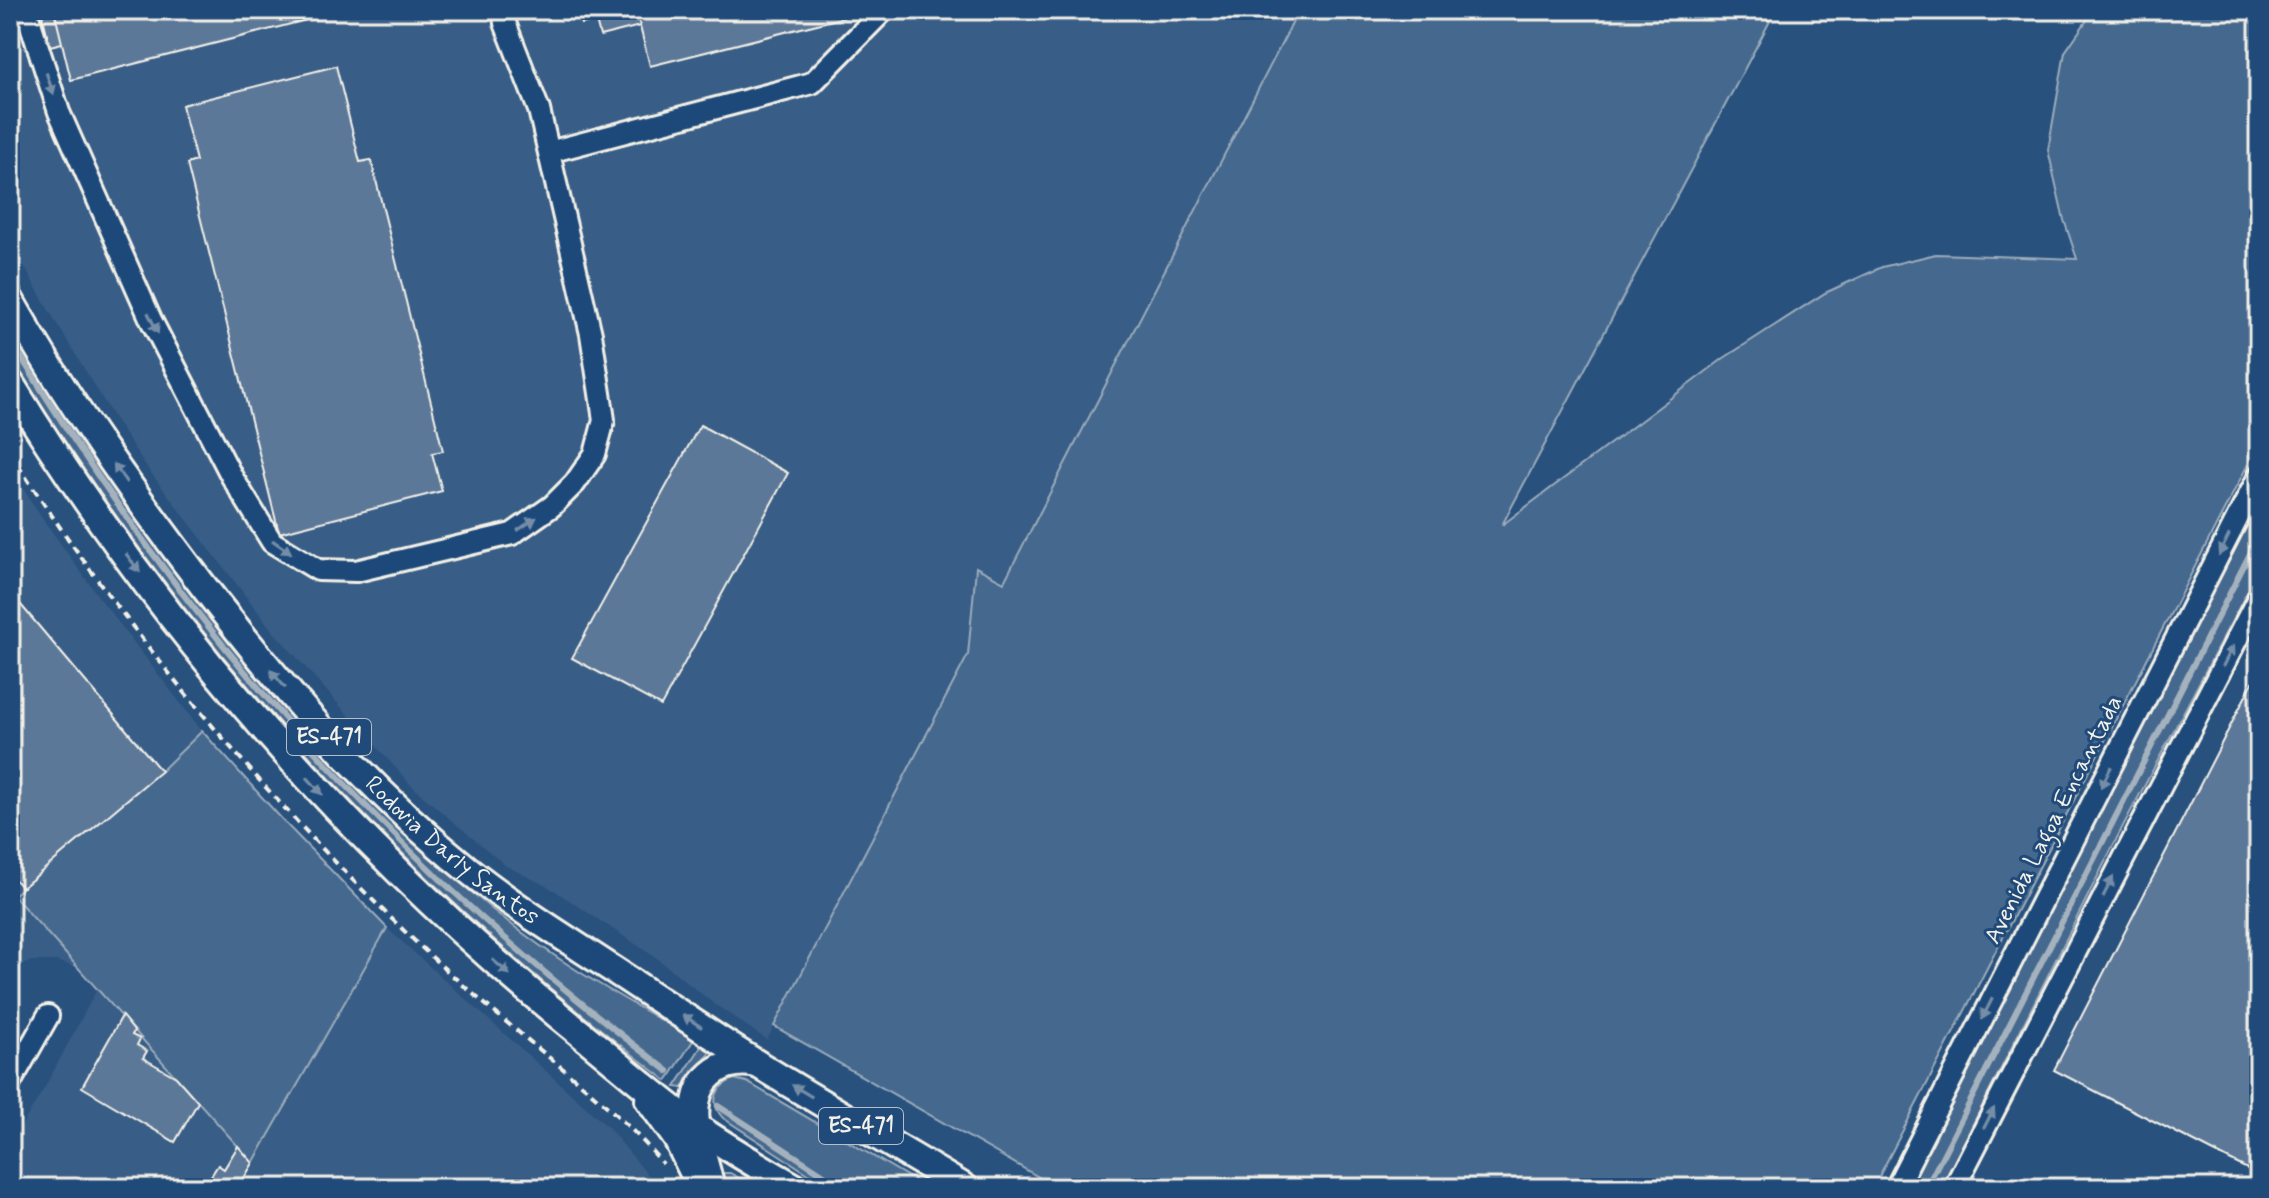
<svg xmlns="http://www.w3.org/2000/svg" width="2269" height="1198" viewBox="0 0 2269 1198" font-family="Mynerve,sans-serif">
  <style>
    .built { fill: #375d86 }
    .green { fill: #45688e; stroke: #9cacbb; stroke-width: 2 }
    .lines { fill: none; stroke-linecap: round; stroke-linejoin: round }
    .stream { stroke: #a4b2be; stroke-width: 6 }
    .building { fill: #5b7899; stroke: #f4f1e8; stroke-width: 2 }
    .minor-casing { stroke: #f4f1e8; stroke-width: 26 }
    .major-casing { stroke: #f4f1e8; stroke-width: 32 }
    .path { stroke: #f4f1e8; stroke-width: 4; stroke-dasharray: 8 6; stroke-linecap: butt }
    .minor { stroke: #1f4a7a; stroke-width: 20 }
    .major { stroke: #1f4a7a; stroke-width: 26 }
    .oneway { fill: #748da6 }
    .labels { text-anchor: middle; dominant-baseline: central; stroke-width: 6; stroke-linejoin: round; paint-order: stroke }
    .shield { fill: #1f4a7a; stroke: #b4bfc7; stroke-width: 2 }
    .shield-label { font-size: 22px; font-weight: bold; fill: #f4f1e8 }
    .street-label { font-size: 24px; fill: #f4f1e8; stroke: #1f4a7a }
  </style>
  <rect width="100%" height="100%" fill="#28517e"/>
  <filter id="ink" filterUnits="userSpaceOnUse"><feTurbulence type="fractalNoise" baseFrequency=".0125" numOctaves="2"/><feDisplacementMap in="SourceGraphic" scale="16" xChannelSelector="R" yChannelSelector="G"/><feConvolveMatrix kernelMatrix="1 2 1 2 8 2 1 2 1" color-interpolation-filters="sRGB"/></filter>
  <g filter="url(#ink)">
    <path class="built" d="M10,10H1299L1004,582L976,568L969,655L767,1040L710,1001L658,959L552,889L506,866L425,798L409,783L272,630L150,472L117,423L45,304L10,241Z
      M10,467L40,515L99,597L202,731L161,771L13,895L78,968L56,961H33L10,970Z
      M387,928L608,1127L659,1188H10V1145L45,1087L97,989L253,1162Z"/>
    <path class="green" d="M1299,10H1756L1770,21L1502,525L1724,358L1825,293L1882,267L1936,254L2077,259L2064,220L2048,150L2065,52L2094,10H2259V443L1873,1188H1058L774,1026L968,655L976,567L1004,582Z
      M10,324L408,834C460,885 516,932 578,971C616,995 656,1017 694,1039L667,1081C439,910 245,707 85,471C65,441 44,411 25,380C21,372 12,362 10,354C8,345 10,333 10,324Z
      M2259,500V570L2122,828L1941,1188H1909Z
      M202,731L290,828L387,928L253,1163L13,895L161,771Z
      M703,1044L709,1048V1055L692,1071L683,1088L675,1087Z
      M734,1079L747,1082L927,1188H830L723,1118C709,1103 715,1086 734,1079Z
      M724,1173H730L757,1188H736L722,1180Z"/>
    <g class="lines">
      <path class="stream" d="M10,339C113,509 233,672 373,813C464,907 564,992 668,1071
        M718,1106L844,1188
        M1926,1188L2259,536"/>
    </g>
    <path class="building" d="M41,10H54L62,43L50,46Z
      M54,10H346L71,80Z
      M577,10H848L849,16L650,66L636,11L581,24Z
      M636,11L640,26L600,36L596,21Z
      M336,66L360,162L371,160L443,451L432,453L442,491L279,533L187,164L196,161L182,105Z
      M700,425L788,473L661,706L572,658Z
      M10,592L161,771L22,888L10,874Z
      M2259,670V1175L2054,1070Z
      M122,1016L134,1031L132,1035L140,1039L137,1045L147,1051L143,1058L176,1077L198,1102L175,1142L82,1087Z
      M238,1146L253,1163L238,1188L204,1187L218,1165L224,1169Z"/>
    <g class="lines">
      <defs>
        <path id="minor" d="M26,10L59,112L151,320L232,477L272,542L318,570L356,571L512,534L552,506L575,483L595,454L604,420L591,334L539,110L505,23L503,10
          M549,152L812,83L884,10
          M10,1083L48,1016
          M1896,1188L2259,476
          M1954,1188L2259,596"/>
        <g id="major">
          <path id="s1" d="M10,300C67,401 134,495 204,587C282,688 366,788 467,869C517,909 572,942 626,978C670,1007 714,1037 759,1065C827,1107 897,1147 965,1188"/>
          <path d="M10,383C162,631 358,855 585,1037C622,1067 659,1100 698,1128C730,1149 763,1169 796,1188"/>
          <path d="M649,1100L677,1139L700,1186"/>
          <path d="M711,1188C703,1152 678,1097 715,1071C728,1062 742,1061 757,1064"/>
        </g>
      </defs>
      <use href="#minor" class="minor-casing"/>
      <use href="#major" class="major-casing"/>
      <path class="path" d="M10,453C127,633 265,799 420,946C451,975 483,1003 516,1030C567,1073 620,1112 663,1164"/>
      <use href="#minor" class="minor"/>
      <use href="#major" class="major"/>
    </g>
    <defs><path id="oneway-solid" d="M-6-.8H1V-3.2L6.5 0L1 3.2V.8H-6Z" transform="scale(2)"/></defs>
    <g class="oneway">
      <use href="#oneway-solid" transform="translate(50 84) rotate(72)"/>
      <use href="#oneway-solid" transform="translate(153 323) rotate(64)"/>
      <use href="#oneway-solid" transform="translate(120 473) rotate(-124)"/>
      <use href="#oneway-solid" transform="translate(527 524) rotate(-34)"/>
      <use href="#oneway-solid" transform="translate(2224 545) rotate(117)"/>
      <use href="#oneway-solid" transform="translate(282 547) rotate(35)"/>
      <use href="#oneway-solid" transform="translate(133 563) rotate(53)"/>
      <use href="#oneway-solid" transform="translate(2228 656) rotate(-63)"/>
      <use href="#oneway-solid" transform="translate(278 679) rotate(-130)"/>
      <use href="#oneway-solid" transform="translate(2106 777) rotate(117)"/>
      <use href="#oneway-solid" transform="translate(315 786) rotate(48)"/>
      <use href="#oneway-solid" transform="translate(2108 887) rotate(-63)"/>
      <use href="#oneway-solid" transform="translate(501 967) rotate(41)"/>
      <use href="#oneway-solid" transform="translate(1987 1009) rotate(117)"/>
      <use href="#oneway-solid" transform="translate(692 1021) rotate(-147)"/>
      <use href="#oneway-solid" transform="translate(802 1091) rotate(-149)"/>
      <use href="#oneway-solid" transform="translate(1989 1118) rotate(-63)"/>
    </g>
  </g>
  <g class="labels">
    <g class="shield">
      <rect x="287" y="719" width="84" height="36" rx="6"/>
      <rect x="819" y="1108" width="84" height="36" rx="6"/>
    </g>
    <g class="shield-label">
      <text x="329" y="737">ES-471</text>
      <text x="861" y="1126">ES-471</text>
    </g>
    <g class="street-label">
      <text transform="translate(2054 820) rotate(-63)">Avenida Lagoa Encantada</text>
      <text stroke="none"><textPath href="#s1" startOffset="710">Rodovia Darly Santos</textPath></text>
    </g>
  </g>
  <rect width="2269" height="1198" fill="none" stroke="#1f4a7a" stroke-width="40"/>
  <rect x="20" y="20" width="2229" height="1158" fill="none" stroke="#f4f1e8" stroke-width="3" filter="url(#ink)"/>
</svg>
